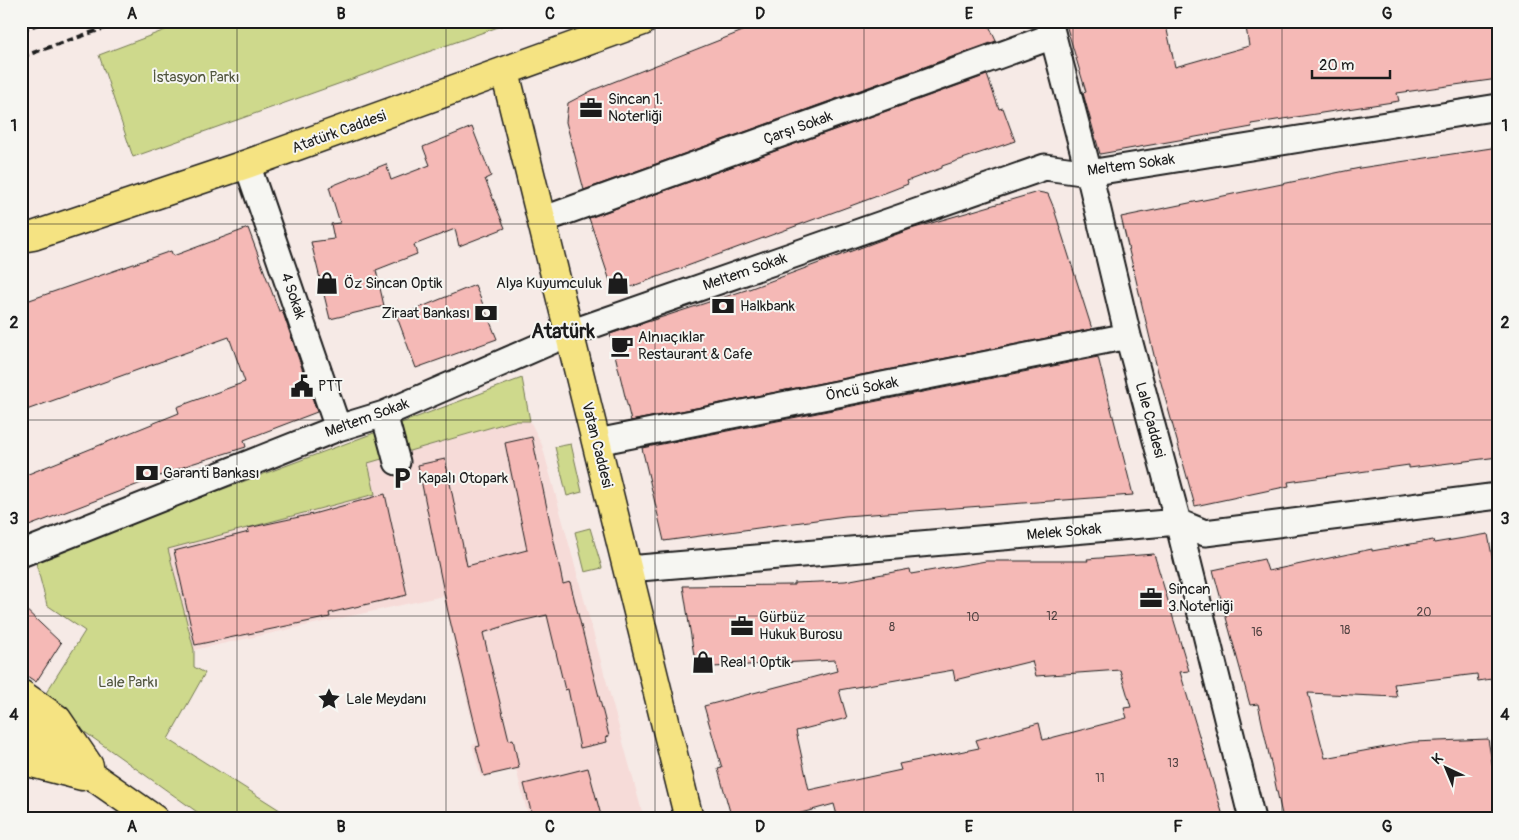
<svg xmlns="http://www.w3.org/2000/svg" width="1519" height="840" viewBox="0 0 1519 840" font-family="Pangolin,sans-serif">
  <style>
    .built { fill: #f6dbd8 }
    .green { fill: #ced98c; stroke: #757a54 }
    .building { fill: #f5b9b6; stroke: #1c1c1c; fill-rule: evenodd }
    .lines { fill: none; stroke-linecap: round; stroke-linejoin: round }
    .minor-casing { stroke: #1c1c1c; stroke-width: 29 }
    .major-casing { stroke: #1c1c1c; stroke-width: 31 }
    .minor { stroke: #f6f6f2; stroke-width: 25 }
    .major { stroke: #f5e382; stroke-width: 28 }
    .rail { stroke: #1c1c1c; stroke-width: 4; stroke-dasharray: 8 4; stroke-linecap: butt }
    .grid { fill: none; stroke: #1c1c1c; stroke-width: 1; stroke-opacity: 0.55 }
    .labels { text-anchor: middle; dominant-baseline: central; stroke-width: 4; stroke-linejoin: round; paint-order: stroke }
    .number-label { font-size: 12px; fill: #524342 }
    .park-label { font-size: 15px; fill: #51553e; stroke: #f6f6f2 }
    .poi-label { font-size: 15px; fill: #1c1c1c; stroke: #f6f6f2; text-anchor: start }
    .street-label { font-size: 15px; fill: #1c1c1c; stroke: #f6f6f2 }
    .district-label { font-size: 20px; font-weight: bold; fill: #1c1c1c; stroke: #f6f6f2 }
    .neatline { fill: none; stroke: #1c1c1c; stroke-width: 2 }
    .grid-label { font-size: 16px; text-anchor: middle; font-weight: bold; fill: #1c1c1c }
  </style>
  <rect width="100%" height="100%" fill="#f6eae6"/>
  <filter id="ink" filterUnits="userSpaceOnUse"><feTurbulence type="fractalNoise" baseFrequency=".02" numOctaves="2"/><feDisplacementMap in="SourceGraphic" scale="10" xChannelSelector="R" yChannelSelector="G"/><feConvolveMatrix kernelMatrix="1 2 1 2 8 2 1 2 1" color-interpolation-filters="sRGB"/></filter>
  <g filter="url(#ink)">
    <path class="built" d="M520,419L530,421L542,445L644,819H529L516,769L481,777L472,745L477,743L443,596L194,650L168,549L375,494L368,463Z"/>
    <path class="green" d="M189,21H515L133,157L99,55Z
      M522,378L530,421H513L368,463L375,494L168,549L194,650V667L205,673L168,739L294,819H207L41,701L85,631L47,605L35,559Z
      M571,444L582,492L567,496L555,447Z
      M590,528L602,568L585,572L575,532Z"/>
    <path class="building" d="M768,21H987L996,41L584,190L566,122L568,103L593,90Z
      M1065,21H1165L1175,67L1249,46L1245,21H1498V79L1397,93L1399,101L1251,124L1252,127L1100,154L1083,93L1086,92Z
      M987,75L999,109L1003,108L1015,141L942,166V168L907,181L908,184L872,198L614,293L589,218Z
      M472,127L491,176L485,179L505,228L459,246L455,229L414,245L417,254L376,270L384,306L330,319L311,242L334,239L331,224L340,223L329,187L386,164L391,180L430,165L423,147Z
      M1498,147V457L1409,468V465L1288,482L1289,486L1195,506L1158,372L1121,217L1360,168Z
      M1038,192L1048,194L1053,206L1092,329L631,421L610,334L749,289L911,229Z
      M248,228L279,311L282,310L317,412L244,440L246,447L191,464L21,529V477L179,413L177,407L245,382L229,337L21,412V303L171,251L173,256Z
      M475,285L497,339L416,368L397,317Z
      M1098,357L1133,495L845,516L664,541L642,448Z
      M532,437L563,584L570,582L609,736L606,737L607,742L580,748L568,689L565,690L547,615L517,622L483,633L509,740L513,739L519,768L484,776L476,747L480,746L448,612L418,465L445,459L467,566L527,550L505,443Z
      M385,494L407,595L329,613L330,617L195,645L174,551L249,532L248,528L313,514Z
      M1488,534L1498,589V678L1478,681L1477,674L1394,684L1397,697L1308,693L1325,758L1413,742L1488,739L1498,798V819H1283L1258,704L1250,705L1213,570L1264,559L1268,571L1372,549V551L1433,540L1434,543Z
      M1154,554L1189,671L1180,672L1224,819H838L834,804L779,819H732L718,769L722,768L704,706L837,671L835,660L696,668L683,586L794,585V583L845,581L910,569L911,574L986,561H1088L1087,559ZM1032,661L1036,676L1120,670L1131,707L1124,708L1127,718L1043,740L1039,723L976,740L979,748L899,764L901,770L809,790L796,731L847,718L839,690L953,670L955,680Z
      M21,605L61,643L36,682L21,672Z
      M588,768L602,819H533L524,784Z"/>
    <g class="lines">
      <defs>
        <path id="minor" d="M1049,21L1089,173L1128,336L1178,522L1252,819
          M247,164L338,428
          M542,220L1053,36
          M384,414L397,462
          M597,442L1128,336
          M21,554L338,428L384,414L570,333L1045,167L1089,173L1498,107
          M628,569L1178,522L1205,533L1498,496"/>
        <path id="major" d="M505,72L689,819
          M21,238L33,236L247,164L643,21
          M21,694L57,719L89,766
          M21,726L154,819
          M21,758L28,762L82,776"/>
      </defs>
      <use href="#minor" class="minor-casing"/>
      <use href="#major" class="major-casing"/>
      <use href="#minor" class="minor"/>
      <use href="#major" class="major"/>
      <path class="rail" d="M21,30L47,21
        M21,57L125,21"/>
    </g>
  </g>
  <path class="grid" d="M237,21V819M446,21V819M655,21V819M864,21V819M1073,21V819M1282,21V819M21,224H1498M21,420H1498M21,616H1498"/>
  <defs>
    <symbol id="office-bare" viewBox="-9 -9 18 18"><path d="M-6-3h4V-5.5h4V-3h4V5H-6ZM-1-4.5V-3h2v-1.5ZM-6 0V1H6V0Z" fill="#1c1c1c" stroke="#f6f6f2" stroke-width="2.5" paint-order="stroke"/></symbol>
    <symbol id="shop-bare" viewBox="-9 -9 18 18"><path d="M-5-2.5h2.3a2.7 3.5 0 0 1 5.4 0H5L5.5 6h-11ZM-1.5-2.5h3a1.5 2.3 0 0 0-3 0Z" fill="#1c1c1c" stroke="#f6f6f2" stroke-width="2.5" paint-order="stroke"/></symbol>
    <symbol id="bank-bare" viewBox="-9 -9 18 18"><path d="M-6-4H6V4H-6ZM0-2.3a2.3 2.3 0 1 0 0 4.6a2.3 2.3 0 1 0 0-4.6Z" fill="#1c1c1c" stroke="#f6f6f2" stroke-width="2.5" paint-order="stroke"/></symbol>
    <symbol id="cafe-bare" viewBox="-9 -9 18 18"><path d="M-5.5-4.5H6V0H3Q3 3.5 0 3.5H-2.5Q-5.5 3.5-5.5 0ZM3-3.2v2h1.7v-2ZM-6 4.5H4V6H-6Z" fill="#1c1c1c" stroke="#f6f6f2" stroke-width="2.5" paint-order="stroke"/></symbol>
    <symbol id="civic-bare" viewBox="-9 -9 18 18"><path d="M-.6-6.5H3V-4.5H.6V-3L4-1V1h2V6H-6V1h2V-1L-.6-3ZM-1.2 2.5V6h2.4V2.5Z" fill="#1c1c1c" stroke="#f6f6f2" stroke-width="2.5" paint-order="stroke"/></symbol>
    <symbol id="parking-bare" viewBox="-9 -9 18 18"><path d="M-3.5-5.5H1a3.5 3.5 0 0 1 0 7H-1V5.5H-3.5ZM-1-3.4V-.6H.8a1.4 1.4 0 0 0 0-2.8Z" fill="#1c1c1c" stroke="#f6f6f2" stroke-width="2.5" paint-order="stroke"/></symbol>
    <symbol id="sight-bare" viewBox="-9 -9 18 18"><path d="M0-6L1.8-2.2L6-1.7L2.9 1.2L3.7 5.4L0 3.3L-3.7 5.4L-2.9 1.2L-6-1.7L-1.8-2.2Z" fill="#1c1c1c" stroke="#f6f6f2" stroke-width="2.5" paint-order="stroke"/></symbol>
  </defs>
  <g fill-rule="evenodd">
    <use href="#office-bare" x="575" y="92" width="32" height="32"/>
    <use href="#shop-bare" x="311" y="267" width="32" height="32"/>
    <use href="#shop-bare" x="602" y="267" width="32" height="32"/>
    <use href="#bank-bare" x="707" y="290" width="32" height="32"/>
    <use href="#bank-bare" x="470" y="297" width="32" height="32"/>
    <use href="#cafe-bare" x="606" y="330" width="32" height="32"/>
    <use href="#civic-bare" x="286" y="370" width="32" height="32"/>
    <use href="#bank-bare" x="131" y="457" width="32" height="32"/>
    <use href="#parking-bare" x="386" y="462" width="32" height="32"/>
    <use href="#office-bare" x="1135" y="582" width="32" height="32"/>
    <use href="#office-bare" x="726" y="610" width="32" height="32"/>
    <use href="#shop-bare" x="687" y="646" width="32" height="32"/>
    <use href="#sight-bare" x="313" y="683" width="32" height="32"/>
  </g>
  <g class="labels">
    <g class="number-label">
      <text x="1424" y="612">20</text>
      <text x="1052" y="616">12</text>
      <text x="973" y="617">10</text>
      <text x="892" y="627">8</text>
      <text x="1345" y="630">18</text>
      <text x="1257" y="632">16</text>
      <text x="1173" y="763">13</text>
      <text x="1100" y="778">11</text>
    </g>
    <g class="park-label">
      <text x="196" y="77">İstasyon Parkı</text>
      <text x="128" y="682">Lale Parkı</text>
    </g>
    <g class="poi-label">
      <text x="608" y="99">Sincan 1.<tspan x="608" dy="17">Noterliği</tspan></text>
      <text x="344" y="283">Öz Sincan Optik</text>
      <text x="602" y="283" text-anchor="end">Alya Kuyumculuk</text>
      <text x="740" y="306">Halkbank</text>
      <text x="470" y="313" text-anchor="end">Ziraat Bankası</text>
      <text x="638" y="337">Alnıaçıklar<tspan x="638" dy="17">Restaurant &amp; Cafe</tspan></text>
      <text x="318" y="386">PTT</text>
      <text x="163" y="473">Garanti Bankası</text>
      <text x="418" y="478">Kapalı Otopark</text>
      <text x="1168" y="589">Sincan<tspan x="1168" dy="17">3.Noterliği</tspan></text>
      <text x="759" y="617">Gürbüz<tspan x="759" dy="17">Hukuk Burosu</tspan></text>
      <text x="720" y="662">Real 1 Optik</text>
      <text x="346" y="699">Lale Meydanı</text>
    </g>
    <g class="street-label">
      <text transform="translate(798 128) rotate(-20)">Çarşı Sokak</text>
      <text transform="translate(339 132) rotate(-20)">Atatürk Caddesi</text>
      <text transform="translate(1131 165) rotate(-8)">Meltem Sokak</text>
      <text transform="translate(745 272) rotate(-19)">Meltem Sokak</text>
      <text transform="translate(293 296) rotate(71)">4 Sokak</text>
      <text transform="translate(862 389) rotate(-11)">Öncü Sokak</text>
      <text transform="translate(367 418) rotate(-20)">Meltem Sokak</text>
      <text transform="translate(1150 420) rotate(75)">Lale Caddesi</text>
      <text transform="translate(597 445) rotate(76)">Vatan Caddesi</text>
      <text transform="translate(1064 532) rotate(-5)">Melek Sokak</text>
    </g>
    <g class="district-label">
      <text x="563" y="331">Atatürk</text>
    </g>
  </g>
  <rect width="1519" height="840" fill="none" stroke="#f6f6f2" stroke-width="55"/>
  <g transform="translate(1446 768) rotate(316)" stroke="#f6f6f2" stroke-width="4" paint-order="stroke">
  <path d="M0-4L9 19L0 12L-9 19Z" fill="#1c1c1c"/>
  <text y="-8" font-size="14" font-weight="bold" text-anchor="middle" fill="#1c1c1c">K</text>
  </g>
  <path d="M1312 70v8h78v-8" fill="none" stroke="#1c1c1c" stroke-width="2.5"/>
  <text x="1319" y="70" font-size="15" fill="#1c1c1c" stroke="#f6f6f2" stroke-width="4" paint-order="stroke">20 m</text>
  <rect x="28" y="28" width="1464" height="784" class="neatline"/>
  <g class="grid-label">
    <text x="132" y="19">A</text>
    <text x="341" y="19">B</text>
    <text x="550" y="19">C</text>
    <text x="760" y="19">D</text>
    <text x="969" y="19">E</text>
    <text x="1178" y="19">F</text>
    <text x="1387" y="19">G</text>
    <text x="14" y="131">1</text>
    <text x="1505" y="131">1</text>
    <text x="14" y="328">2</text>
    <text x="1505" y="328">2</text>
    <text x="14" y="524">3</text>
    <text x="1505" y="524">3</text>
    <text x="14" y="720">4</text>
    <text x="1505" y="720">4</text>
    <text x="132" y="832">A</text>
    <text x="341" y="832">B</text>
    <text x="550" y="832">C</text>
    <text x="760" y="832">D</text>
    <text x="969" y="832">E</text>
    <text x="1178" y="832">F</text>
    <text x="1387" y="832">G</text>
  </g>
</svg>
